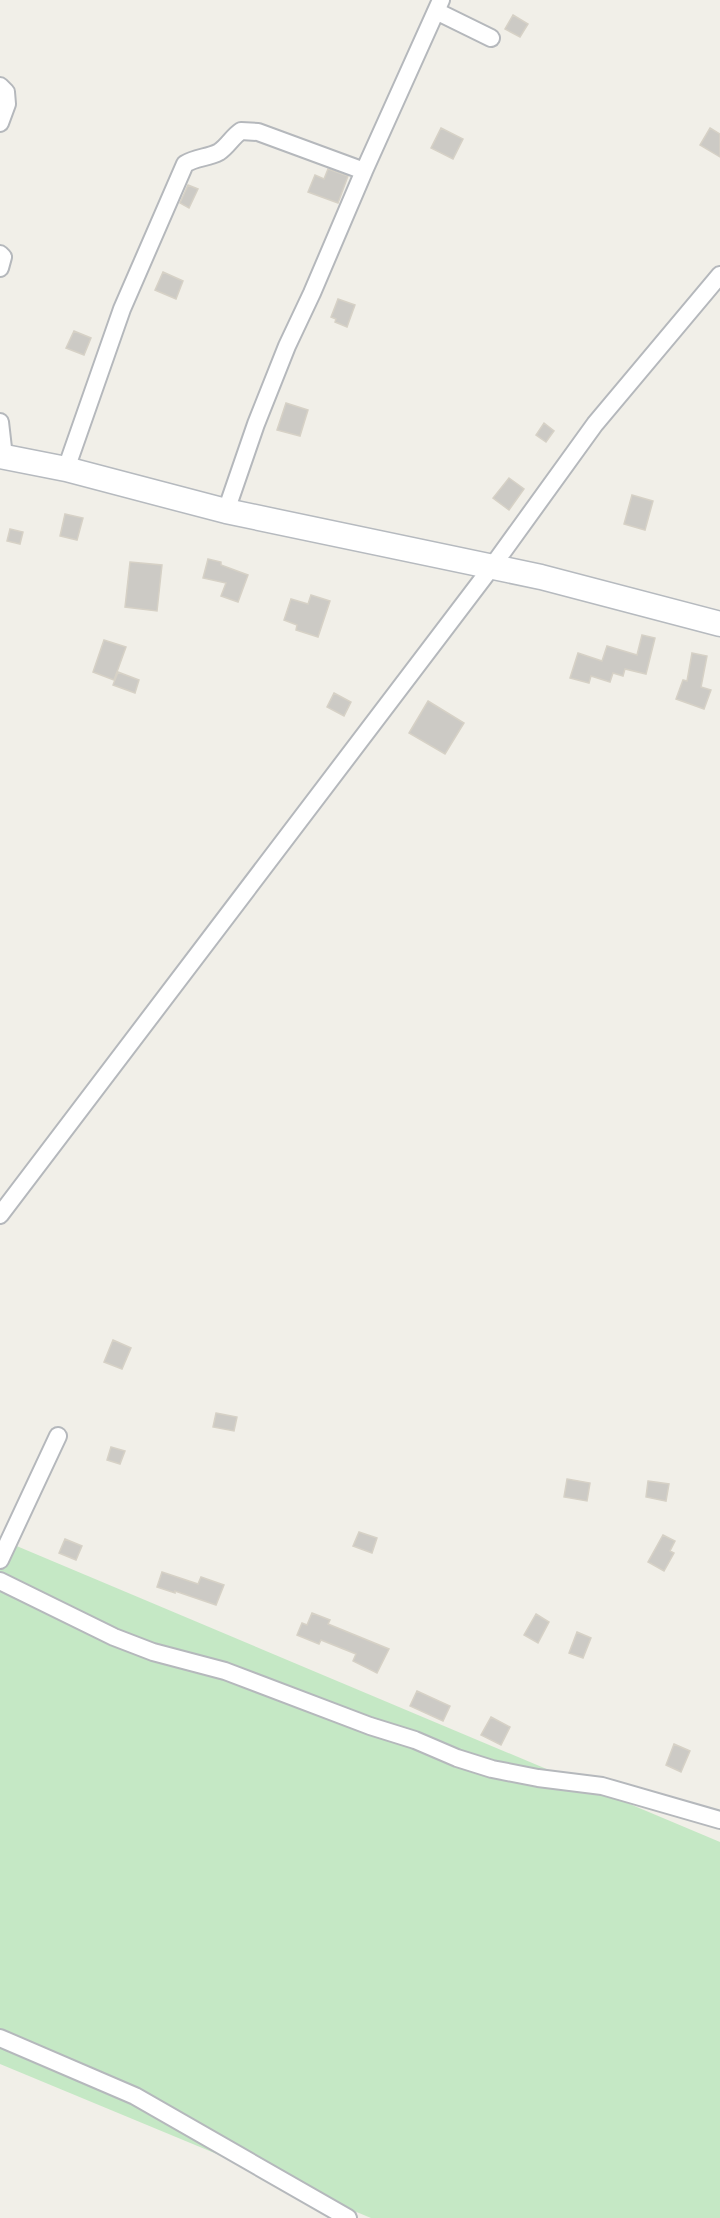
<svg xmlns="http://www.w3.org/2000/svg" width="720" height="2218" viewBox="0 0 720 2218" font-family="Mulish,sans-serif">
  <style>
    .green { fill: #c5e8c5 }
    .building { fill: #cccac5; stroke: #d6d1c6; stroke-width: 1.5 }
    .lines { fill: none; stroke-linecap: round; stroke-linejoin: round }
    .street-casing { stroke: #b5b8bc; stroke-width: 20 }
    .secondary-casing { stroke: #b6babf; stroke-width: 27 }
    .street { stroke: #fff; stroke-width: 16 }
    .secondary { stroke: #fff; stroke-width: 24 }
  </style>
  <rect width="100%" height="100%" fill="#f1efe8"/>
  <path class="green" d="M0,1539L720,1842V2218H371L0,2064Z"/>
  <path class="building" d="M513,15L528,24L520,37L505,29Z
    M441,128L463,139L453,159L431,148Z
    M710,128L720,134V157L700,145Z
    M328,169L348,176L338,203L308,192L315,175L324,179Z
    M188,185L198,189L189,208L180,203Z
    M163,272L183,281L176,299L155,290Z
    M338,299L355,305L347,327L335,322L336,319L331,317Z
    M74,331L91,338L84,355L66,348Z
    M286,403L308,410L300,436L277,430Z
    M544,423L554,431L546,442L536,435Z
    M509,478L524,489L509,510L493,498Z
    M632,495L653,501L645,530L624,524Z
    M65,514L83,518L77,540L60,536Z
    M10,529L23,532L20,544L7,541Z
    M208,559L221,562V565L248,575L238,602L221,596L226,583L203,578Z
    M130,562L162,565L157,611L125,607Z
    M311,595L330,601L318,637L296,630L297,625L284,620L291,599L308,604Z
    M642,635L655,638L646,674L625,669L623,676L613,673L610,682L591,676L589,683L570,678L578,653L602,661L607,646L637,655Z
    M104,640L126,647L114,680L93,672Z
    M692,653L707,656L701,687L711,690L704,709L676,699L683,680L687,681Z
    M118,672L139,680L135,693L113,685Z
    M334,693L351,702L344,716L327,707Z
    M428,701L464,723L445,754L409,733Z
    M113,1340L131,1348L122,1369L104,1362Z
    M216,1413L237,1417L234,1431L213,1427Z
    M111,1447L125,1451L120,1464L107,1460Z
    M567,1479L590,1483L587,1501L564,1497Z
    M648,1481L669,1484L666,1501L646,1497Z
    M359,1532L377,1538L372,1553L353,1546Z
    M663,1535L675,1541L670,1551L674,1553L664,1571L648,1562Z
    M65,1539L82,1546L76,1560L59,1553Z
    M162,1572L198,1584L201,1577L224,1585L216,1605L175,1591V1593L157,1587Z
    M312,1613L330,1620L328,1624L389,1649L377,1673L353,1661L356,1654L321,1640L319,1644L297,1635L302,1623L307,1625Z
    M536,1614L549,1622L538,1643L524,1635Z
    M577,1632L591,1638L583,1658L569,1653Z
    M417,1691L450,1706L443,1721L410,1706Z
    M491,1717L510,1727L501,1745L481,1735Z
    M674,1744L690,1751L681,1772L666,1765Z"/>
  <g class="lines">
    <defs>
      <path id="street" d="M436,11L491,38
        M0,86L6,92L7,104L0,123
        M0,254L3,257L0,268
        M0,422L4,457
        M66,469L122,309L185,164C196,157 208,158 219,152C228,146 232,137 241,131L258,132L364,171L441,0
        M226,511L256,424L287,346L312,293L364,171
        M0,1215L491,568L595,424L720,275
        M0,1560L58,1436
        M0,1581L114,1637L153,1652L225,1671L370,1726L415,1740L457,1758L492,1769L538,1778L602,1786L720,1820
        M0,2038L135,2096L348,2218"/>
      <path id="secondary" d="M0,456L66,469L226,511L541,577L720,624"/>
    </defs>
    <use href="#street" class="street-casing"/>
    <use href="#secondary" class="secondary-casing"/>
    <use href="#street" class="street"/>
    <use href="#secondary" class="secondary"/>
  </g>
</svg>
